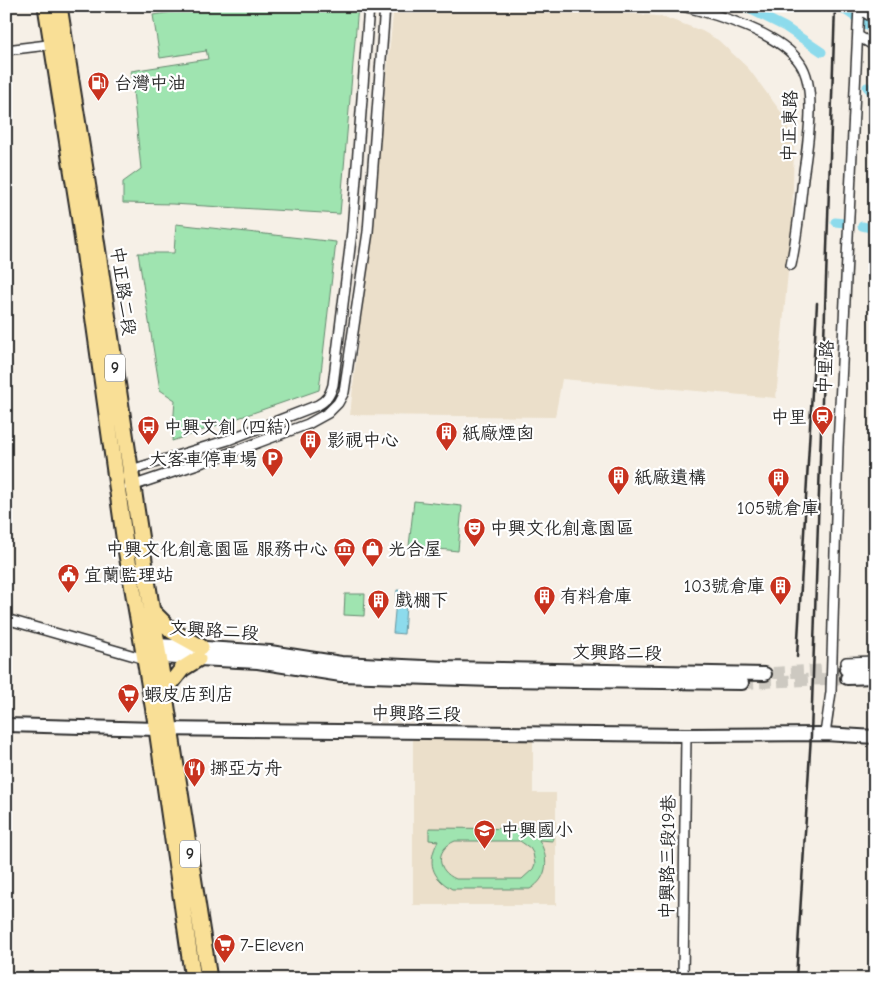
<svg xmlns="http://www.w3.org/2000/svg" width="881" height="985" viewBox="0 0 881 985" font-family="'Comic Neue','LXGW WenKai TC',sans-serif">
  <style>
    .built { fill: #ebdfca }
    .green { fill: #9fe4b0; stroke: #65886e; fill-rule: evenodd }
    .water { fill: #8ddbec; stroke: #66959f }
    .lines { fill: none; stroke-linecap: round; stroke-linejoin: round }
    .stream { stroke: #66959f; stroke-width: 2.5 }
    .canal { stroke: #8ddbec; stroke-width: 9 }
    .secondary-tunnel { stroke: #cdc9c1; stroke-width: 12; stroke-dasharray: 12 6; stroke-linecap: butt }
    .street-casing { stroke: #2b2b2b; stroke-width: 12 }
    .secondary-casing { stroke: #2b2b2b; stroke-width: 16 }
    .primary-casing { stroke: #2b2b2b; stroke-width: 19 }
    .street { stroke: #fff; stroke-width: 9 }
    .secondary { stroke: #fff; stroke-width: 12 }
    .primary { stroke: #f9df96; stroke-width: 15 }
    .rail { stroke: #2b2b2b; stroke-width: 2.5 }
    .labels { text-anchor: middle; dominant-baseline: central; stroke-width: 4.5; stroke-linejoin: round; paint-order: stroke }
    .shield { fill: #fff; stroke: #6b6b6b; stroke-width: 1 }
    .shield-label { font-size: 16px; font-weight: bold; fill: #2b2b2b }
    .poi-label { font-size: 18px; fill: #2b2b2b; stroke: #fff; text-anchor: start }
    .street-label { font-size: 18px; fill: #2b2b2b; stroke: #fff }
  </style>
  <rect width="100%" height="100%" fill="#f6f0e7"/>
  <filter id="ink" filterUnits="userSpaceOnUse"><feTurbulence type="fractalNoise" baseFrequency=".02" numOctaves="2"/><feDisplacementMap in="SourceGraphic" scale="10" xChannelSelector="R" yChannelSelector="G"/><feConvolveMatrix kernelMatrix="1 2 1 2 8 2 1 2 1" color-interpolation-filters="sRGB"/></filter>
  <g filter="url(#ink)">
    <path class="built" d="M394,6H576L598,12L639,14L664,17L702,31L718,40L748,68L781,112L794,142L792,230L776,398L562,379L555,417L350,415Z
      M413,734H533V793H556V905H413Z"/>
    <path class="green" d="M199,6H358L340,214L172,204L123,203V182L141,169L131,71L208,59L206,49V51L160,58L153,15L199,8Z
      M176,224L336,242L319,390L172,441L175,400L160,390L138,253H174Z
      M414,501L462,506L458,551L409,546Z
      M345,594H365L364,616L344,615Z
      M429,828L552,829L553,841L539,840C549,857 549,878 530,889H452C431,877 427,862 438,841L429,840ZM455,841H520L530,848L533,853L535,864L533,869L522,879H456C437,871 434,850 455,841Z"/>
    <path class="water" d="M397,590L407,591L404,634L393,633Z"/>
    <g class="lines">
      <path class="stream" d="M848,11V6"/>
      <path class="canal" d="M743,6L785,27L822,52
        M839,6L875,31
        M867,87L875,95
        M835,222L844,223
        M862,226L875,229"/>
      <path class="secondary-tunnel" d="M773,673L846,669
        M742,683L847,678"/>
      <defs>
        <path id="street" d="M682,6C716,14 780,33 800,63C818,88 807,149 803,178C800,208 797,236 791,265
          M859,9L875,19
          M858,36L875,46
          M6,50L56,44
          M128,471L228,440L318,405C327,400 330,395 333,385L352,231L369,6
          M129,487L233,452L308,424L328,413L338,403L344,392L368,232L385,6
          M6,619L145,659
          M846,662L875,661
          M825,734L831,692L838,447L859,6
          M683,979L686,735"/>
        <path id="secondary" d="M151,652L158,645L270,652L341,663L445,668L765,674
          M150,659L159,657L258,662L341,675L492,680L742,683
          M846,669L875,668
          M847,678L875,677
          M6,725L157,729L686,735L825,734L875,737"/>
        <path id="primary" d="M46,6L79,214L125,543L157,729L193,979
          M59,6L92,213L141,541L209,979
          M152,611L172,631L201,647
          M164,692L182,669L198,659"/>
      </defs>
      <use href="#street" class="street-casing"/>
      <use href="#secondary" class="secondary-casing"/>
      <use href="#primary" class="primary-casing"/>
      <use href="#street" class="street"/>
      <use href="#secondary" class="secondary"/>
      <use href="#primary" class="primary"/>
      <path class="rail" d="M797,657L817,303
        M796,979L811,735L835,6"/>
    </g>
  </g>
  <defs>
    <symbol id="fuel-pin" viewBox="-11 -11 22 30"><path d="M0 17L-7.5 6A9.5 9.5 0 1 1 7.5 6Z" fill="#c8321e" stroke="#fff"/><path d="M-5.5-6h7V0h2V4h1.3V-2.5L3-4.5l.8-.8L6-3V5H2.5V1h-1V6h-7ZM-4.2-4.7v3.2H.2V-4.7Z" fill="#fff"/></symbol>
    <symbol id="station-pin" viewBox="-11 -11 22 30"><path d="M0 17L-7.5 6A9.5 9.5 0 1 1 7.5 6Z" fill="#c8321e" stroke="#fff"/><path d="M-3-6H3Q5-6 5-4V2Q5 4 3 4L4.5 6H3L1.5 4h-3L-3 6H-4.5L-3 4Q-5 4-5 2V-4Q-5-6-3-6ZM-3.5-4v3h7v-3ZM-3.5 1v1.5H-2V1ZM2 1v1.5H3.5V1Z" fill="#fff"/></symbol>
    <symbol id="bus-pin" viewBox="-11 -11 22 30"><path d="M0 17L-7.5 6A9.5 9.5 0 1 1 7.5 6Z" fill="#c8321e" stroke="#fff"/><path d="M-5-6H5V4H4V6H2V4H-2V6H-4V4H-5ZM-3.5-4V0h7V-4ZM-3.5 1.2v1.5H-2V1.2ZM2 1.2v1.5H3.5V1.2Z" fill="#fff"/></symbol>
    <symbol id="building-pin" viewBox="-11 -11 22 30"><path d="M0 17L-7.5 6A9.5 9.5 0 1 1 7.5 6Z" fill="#c8321e" stroke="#fff"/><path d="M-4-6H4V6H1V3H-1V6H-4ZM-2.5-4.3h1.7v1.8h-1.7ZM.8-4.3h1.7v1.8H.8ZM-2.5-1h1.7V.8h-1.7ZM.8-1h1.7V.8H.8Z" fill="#fff"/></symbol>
    <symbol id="parking-pin" viewBox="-11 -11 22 30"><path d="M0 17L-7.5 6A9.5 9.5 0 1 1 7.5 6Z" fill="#c8321e" stroke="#fff"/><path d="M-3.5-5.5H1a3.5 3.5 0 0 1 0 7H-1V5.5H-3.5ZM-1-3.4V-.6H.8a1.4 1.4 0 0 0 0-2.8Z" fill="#fff"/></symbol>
    <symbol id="theatre-pin" viewBox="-11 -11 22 30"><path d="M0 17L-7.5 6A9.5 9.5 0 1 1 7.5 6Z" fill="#c8321e" stroke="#fff"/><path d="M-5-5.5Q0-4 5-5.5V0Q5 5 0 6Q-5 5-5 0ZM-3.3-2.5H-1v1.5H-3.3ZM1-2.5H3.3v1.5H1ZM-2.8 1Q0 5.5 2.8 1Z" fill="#fff"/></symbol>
    <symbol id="museum-pin" viewBox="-11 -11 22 30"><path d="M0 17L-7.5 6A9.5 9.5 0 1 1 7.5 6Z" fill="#c8321e" stroke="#fff"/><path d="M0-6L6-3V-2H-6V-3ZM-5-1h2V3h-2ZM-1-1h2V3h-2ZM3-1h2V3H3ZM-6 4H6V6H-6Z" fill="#fff"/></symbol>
    <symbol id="shop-pin" viewBox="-11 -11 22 30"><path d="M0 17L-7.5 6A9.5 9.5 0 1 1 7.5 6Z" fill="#c8321e" stroke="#fff"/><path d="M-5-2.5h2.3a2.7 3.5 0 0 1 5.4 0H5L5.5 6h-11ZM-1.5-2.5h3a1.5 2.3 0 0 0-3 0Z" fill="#fff"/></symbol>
    <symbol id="civic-pin" viewBox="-11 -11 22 30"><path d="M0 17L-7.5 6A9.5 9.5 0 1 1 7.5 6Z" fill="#c8321e" stroke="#fff"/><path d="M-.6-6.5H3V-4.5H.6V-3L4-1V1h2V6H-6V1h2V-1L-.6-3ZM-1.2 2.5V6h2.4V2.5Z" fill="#fff"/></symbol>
    <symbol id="supermarket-pin" viewBox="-11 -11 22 30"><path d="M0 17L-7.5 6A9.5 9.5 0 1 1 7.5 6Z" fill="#c8321e" stroke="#fff"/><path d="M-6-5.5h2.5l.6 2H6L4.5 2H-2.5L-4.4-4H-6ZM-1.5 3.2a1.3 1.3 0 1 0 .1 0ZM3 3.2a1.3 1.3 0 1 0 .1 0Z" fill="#fff"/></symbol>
    <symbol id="restaurant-pin" viewBox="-11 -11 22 30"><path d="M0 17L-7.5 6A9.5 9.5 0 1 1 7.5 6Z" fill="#c8321e" stroke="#fff"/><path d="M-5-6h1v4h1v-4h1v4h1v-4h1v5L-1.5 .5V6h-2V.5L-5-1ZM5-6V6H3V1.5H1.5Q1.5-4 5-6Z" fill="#fff"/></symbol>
    <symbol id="school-pin" viewBox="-11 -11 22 30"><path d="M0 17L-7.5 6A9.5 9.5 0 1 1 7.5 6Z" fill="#c8321e" stroke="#fff"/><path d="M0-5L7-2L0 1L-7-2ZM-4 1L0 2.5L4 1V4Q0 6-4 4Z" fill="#fff"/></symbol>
  </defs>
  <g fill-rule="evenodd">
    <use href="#fuel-pin" x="86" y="70" width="25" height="34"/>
    <use href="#station-pin" x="810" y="404" width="25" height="34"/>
    <use href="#bus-pin" x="136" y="414" width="25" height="34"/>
    <use href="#building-pin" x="434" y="420" width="25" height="34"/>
    <use href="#building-pin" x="298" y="428" width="25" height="34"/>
    <use href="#parking-pin" x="260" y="446" width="25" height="34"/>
    <use href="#building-pin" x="606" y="464" width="25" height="34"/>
    <use href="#building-pin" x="766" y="466" width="25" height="34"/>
    <use href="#theatre-pin" x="462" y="516" width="25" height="34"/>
    <use href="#museum-pin" x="332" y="536" width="25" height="34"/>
    <use href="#shop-pin" x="360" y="536" width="25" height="34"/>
    <use href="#civic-pin" x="56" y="562" width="25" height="34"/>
    <use href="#building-pin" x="768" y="574" width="25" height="34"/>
    <use href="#building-pin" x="532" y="584" width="25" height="34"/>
    <use href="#building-pin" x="366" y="588" width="25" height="34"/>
    <use href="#supermarket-pin" x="116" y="682" width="25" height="34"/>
    <use href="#restaurant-pin" x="182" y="756" width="25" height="34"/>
    <use href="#school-pin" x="472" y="818" width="25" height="34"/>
    <use href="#supermarket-pin" x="212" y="932" width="25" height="34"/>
  </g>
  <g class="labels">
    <g class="shield">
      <rect x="105" y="354.5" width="20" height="27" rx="4"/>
      <rect x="180" y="840.5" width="20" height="27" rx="4"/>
    </g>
    <g class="shield-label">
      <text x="115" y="368">9</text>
      <text x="190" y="854">9</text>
    </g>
    <g class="poi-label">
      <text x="114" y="83">台灣中油</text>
      <text x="807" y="417" text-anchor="end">中里</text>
      <text x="164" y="427">中興文創 (四結)</text>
      <text x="462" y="433">紙廠煙囪</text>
      <text x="327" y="440">影視中心</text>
      <text x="257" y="459" text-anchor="end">大客車停車場</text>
      <text x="634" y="477">紙廠遺構</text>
      <text x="778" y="508" text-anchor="middle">105號倉庫</text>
      <text x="490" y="528">中興文化創意園區</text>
      <text x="328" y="549" text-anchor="end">中興文化創意園區 服務中心</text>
      <text x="388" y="549">光合屋</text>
      <text x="84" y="575">宜蘭監理站</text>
      <text x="765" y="586" text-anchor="end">103號倉庫</text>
      <text x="560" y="596">有料倉庫</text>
      <text x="395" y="600">戲棚下</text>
      <text x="144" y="694">蝦皮店到店</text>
      <text x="210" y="768">挪亞方舟</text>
      <text x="501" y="830">中興國小</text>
      <text x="240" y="945">7-Eleven</text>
    </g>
    <g class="street-label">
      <text transform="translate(790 126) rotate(-88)">中正東路</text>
      <text transform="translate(123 291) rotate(82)">中正路二段</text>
      <text transform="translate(826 367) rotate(-87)">中里路</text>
      <text transform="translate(214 631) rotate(4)">文興路二段</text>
      <text transform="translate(617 653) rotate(1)">文興路二段</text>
      <text transform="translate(416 714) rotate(1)">中興路三段</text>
      <text transform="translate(668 857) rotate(-89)">中興路三段19巷</text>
    </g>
  </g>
  <rect width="881" height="985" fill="none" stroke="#fff" stroke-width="25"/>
  <rect x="12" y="12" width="856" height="960" fill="none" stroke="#2b2b2b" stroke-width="2" filter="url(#ink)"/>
</svg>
